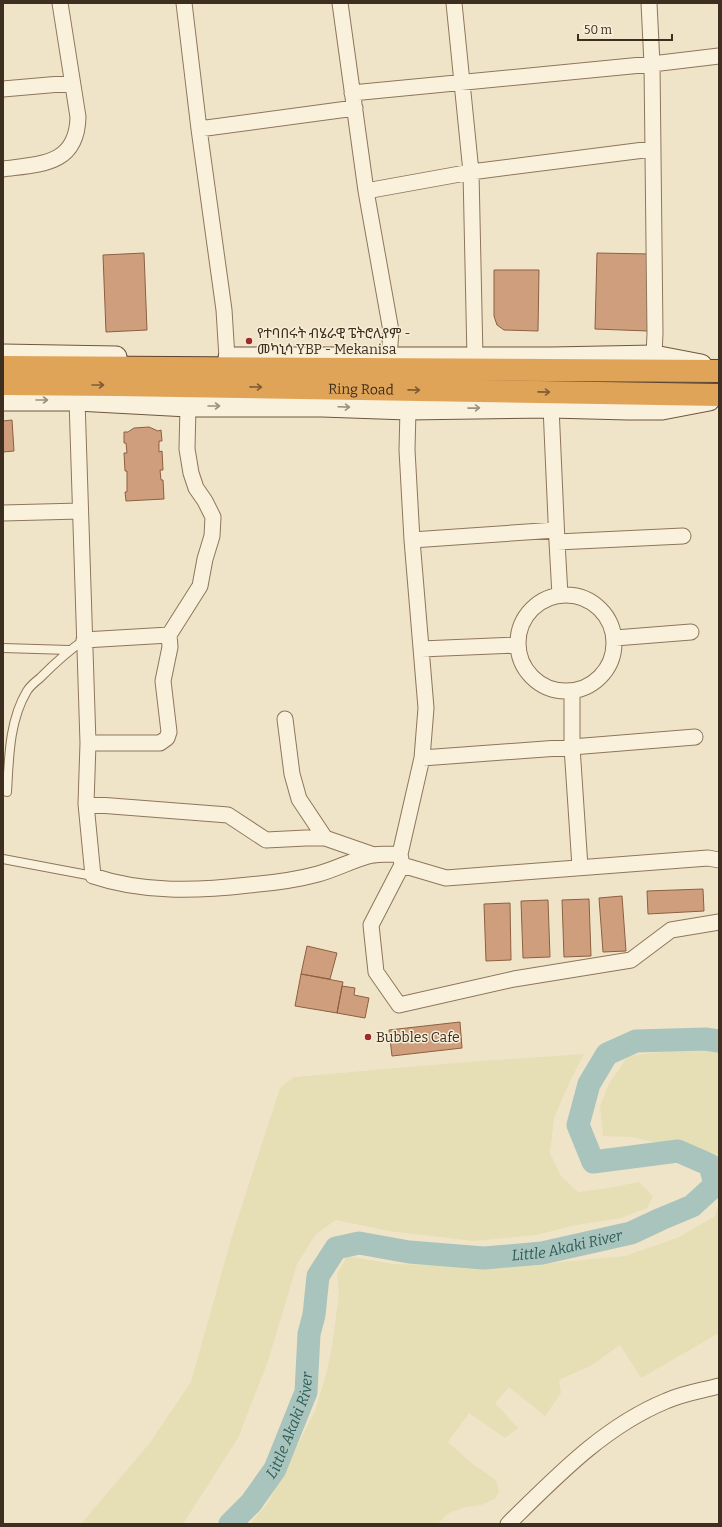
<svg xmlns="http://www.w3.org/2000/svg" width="722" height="1527" viewBox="0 0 722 1527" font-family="Bitter,'Noto Sans Ethiopic',serif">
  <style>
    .farmland { fill: #e6deb5 }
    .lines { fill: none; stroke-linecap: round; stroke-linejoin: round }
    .river { stroke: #a9c4bc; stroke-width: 23 }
    .building { fill: #cf9f7d; stroke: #8d5f41 }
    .lane-casing { stroke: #8d765c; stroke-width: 10 }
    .street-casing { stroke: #8d765c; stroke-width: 17 }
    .secondary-casing { stroke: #6f573f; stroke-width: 23 }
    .highway-casing { stroke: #5b4430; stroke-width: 24 }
    .lane { stroke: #faf1dc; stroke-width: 8 }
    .street { stroke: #faf1dc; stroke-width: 15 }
    .secondary { stroke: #faf1dc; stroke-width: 21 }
    .highway { stroke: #e0a458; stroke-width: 22 }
    .oneway { stroke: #7e5d36 }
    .oneway2 { stroke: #9c907e }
    .poi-dot { fill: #9e2a2b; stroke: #f7eed8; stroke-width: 1.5 }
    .labels { text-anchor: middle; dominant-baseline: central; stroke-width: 3; stroke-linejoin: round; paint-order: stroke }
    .poi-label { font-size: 14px; fill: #3d2e20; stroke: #f7eed8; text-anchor: start }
    .street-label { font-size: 14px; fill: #3d2e20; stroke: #f7eed8 }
    .water-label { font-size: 15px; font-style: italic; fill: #2f5d5a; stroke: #f7eed8 }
  </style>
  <rect width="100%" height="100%" fill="#f0e4c8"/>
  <path class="farmland" d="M698,1048L719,1050V1156L718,1154L630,1137L603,1136L600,1106L609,1084L628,1056Z
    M584,1054L570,1081L554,1118L550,1153L561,1176L578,1192L608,1188L639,1182L653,1196L647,1208L621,1218L571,1226L537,1235L474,1241L389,1231L336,1220L316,1234L297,1264L268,1361L238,1438L183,1524H81L149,1444L191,1382L232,1236L280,1088L294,1077L467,1062Z
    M719,1205V1333L641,1378L620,1345L592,1365L559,1380L561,1393L545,1416L509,1387L495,1403L518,1428L505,1438L469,1413L448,1442L471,1463L496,1480L499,1492L495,1499L481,1505L465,1507L449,1513L437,1524H250L268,1503L315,1411L327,1371L332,1347L339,1294L337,1274L347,1256L393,1264L462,1266H520L625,1256L677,1238L714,1217Z"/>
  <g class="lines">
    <path class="river" id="s1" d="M230,1524L251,1503L275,1469L306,1392L309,1334L314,1315L318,1276L336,1248L359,1243L409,1252L484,1258L542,1253L631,1233L661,1219L692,1206L715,1185L710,1165L678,1151L593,1162L578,1125L589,1084L607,1054L636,1041L705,1039L719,1041"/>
  </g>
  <path class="building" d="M144,253L147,330L106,332L103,255Z
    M597,253L650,254L648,331L595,329Z
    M494,270H539L538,331L504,330L497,325L494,316Z
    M12,420L14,451L3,452V421Z
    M149,427L158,431L161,430L162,441H159V452L162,451L163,470H160L161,480H163L164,499L126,501L125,492H127V471H125L124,453H127L126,443H124V432H128L134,428Z
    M703,889L704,911L648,914L647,891Z
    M622,896L626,951L603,952L599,898Z
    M589,899L591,956L564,957L562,900Z
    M548,900L550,957L523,958L521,901Z
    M510,903L511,960L486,961L484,904Z
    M307,946L337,953L330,979L301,974Z
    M301,974L343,982L337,1013L295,1006Z
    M342,986L355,988L354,995L369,998L365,1018L337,1013Z
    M460,1022L462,1048L392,1056L389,1030Z"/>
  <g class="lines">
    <defs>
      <path id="lane" d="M3,648L69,650
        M7,792C9,758 9,721 27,691C30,686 35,682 40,678C54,664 68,651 84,640
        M3,859L93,876"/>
      <path id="street" d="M184,3L199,129L224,310L227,358
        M340,3L366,191L391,331L389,357
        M454,3L471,172L475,358
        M649,3L652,64L655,333L654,356
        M3,89L72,83
        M352,93L652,64L719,56
        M199,129L355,108
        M3,169C41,164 77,165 78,117L60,3
        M366,191L471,172L652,149
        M77,400L88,743L86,804L93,876C143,893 197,891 249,885C273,883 296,880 318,874C337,869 354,859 373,855C382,854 391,854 400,854
        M551,407L557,542L560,595
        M408,409L407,450L412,540L426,708L422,758L400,854L402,865L446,878L708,858L719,860
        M3,513L80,511
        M412,540L556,530
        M557,542L683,536
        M518 643a48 48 0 1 1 96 0a48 48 0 1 1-96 0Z
        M615,638L691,632
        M84,640L169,635
        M421,649L518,645
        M572,692V747L580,867
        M285,719L292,774L299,799L325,838
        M88,743H160L167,738L169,732L163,681L170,647L169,635L200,586L205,559L212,536L213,517L205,501L196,488L191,473L187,449L188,406
        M422,758L572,747L695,737
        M86,804L228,815L266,840L306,838H325L374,855
        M402,865L371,925L376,972L399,1005L514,979L631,960L671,930L719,922
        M508,1524C556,1477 603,1427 666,1401C684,1393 700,1391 719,1386"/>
      <path id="secondary" d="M3,355L116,357
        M229,358H552L654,356L701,365
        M3,400H77L188,406H322L408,409L551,407L628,409H662L709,400"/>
      <g id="highway">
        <path d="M3,367L719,371"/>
        <path id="s2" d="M3,384L115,385L719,395"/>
      </g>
    </defs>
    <use href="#lane" class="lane-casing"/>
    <use href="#street" class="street-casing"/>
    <use href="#secondary" class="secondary-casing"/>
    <use href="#highway" class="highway-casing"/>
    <use href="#lane" class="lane"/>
    <use href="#street" class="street"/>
    <use href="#secondary" class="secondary"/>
    <use href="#highway" class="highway"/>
  </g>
  <defs><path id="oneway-shaft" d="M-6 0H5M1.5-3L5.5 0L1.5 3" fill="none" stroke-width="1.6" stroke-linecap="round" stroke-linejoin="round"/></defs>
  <g class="oneway">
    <use href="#oneway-shaft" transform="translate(98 385)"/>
    <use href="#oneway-shaft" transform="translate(256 387) rotate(1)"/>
    <use href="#oneway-shaft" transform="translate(414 390) rotate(1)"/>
    <use href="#oneway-shaft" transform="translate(544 392) rotate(1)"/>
  </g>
  <g class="oneway2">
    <use href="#oneway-shaft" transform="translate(42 400)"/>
    <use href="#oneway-shaft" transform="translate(214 406)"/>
    <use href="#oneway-shaft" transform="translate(344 407) rotate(2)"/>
    <use href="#oneway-shaft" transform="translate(474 408) rotate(-1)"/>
  </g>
  <g class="poi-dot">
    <circle cx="249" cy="341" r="4"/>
    <circle cx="368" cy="1037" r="4"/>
  </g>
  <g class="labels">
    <g class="poi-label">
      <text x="257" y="333">የተባበሩት ብሄራዊ ፔትሮሊየም -<tspan x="257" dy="16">መካኒሳ YBP - Mekanisa</tspan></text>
      <text x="376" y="1037">Bubbles Cafe</text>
    </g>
    <g class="street-label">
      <text stroke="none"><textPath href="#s2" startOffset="358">Ring Road</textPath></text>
    </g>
    <g class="water-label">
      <text stroke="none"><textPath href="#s1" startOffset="538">Little Akaki River</textPath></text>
      <text stroke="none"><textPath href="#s1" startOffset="118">Little Akaki River</textPath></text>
    </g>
  </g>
  <rect width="722" height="1527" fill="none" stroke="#3d2e20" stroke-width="8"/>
  <path d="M578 34v6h94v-6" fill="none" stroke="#3d2e20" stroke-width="2"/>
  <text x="584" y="34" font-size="12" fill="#3d2e20" stroke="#f7eed8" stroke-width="3" paint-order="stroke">50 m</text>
</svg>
